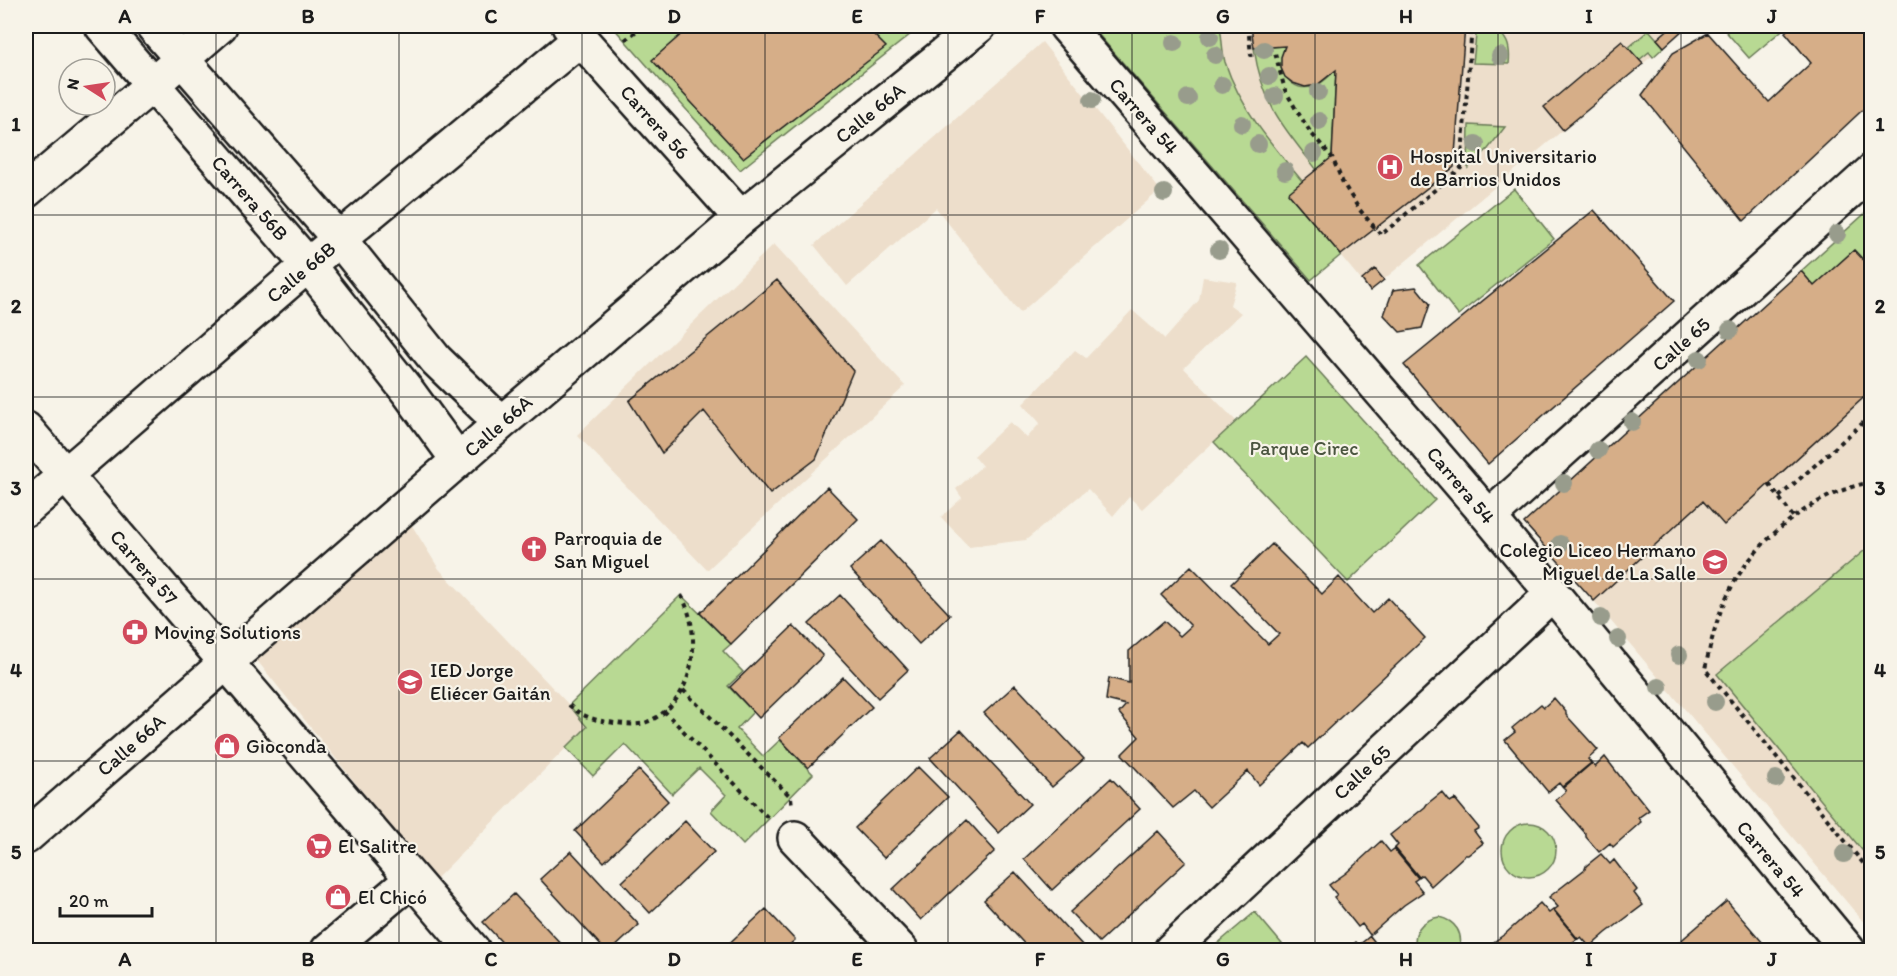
<svg xmlns="http://www.w3.org/2000/svg" width="1897" height="976" viewBox="0 0 1897 976" font-family="Itim,sans-serif">
  <style>
    .built { fill: #eddecb }
    .green { fill: #b8d993; stroke: #6a7a58; stroke-width: 1.5 }
    .building { fill: #d6ae88; stroke: #1c1c1c; stroke-width: 1.5 }
    .lines { fill: none; stroke-linecap: round; stroke-linejoin: round }
    .minor-casing { stroke: #1c1c1c; stroke-width: 38 }
    .path { stroke: #1c1c1c; stroke-width: 4; stroke-dasharray: 4.5 4.5; stroke-linecap: butt }
    .minor { stroke: #f7f3e8; stroke-width: 33 }
    .tree { fill: #989c8c }
    .grid { fill: none; stroke: #1c1c1c; stroke-width: 1.5; stroke-opacity: 0.55 }
    .labels { text-anchor: middle; dominant-baseline: central; stroke-width: 4.5; stroke-linejoin: round; paint-order: stroke }
    .street-label { font-size: 20px; fill: #1c1c1c; stroke: #f7f3e8 }
    .poi-label { font-size: 20px; fill: #1c1c1c; stroke: #f7f3e8; text-anchor: start }
    .park-label { font-size: 20px; fill: #4b5540; stroke: #f7f3e8 }
    .neatline { fill: none; stroke: #1c1c1c; stroke-width: 2 }
    .grid-label { font-size: 20px; text-anchor: middle; font-weight: bold; fill: #1c1c1c }
  </style>
  <rect width="100%" height="100%" fill="#f7f3e8"/>
  <filter id="ink" filterUnits="userSpaceOnUse"><feTurbulence type="fractalNoise" baseFrequency=".0167" numOctaves="2"/><feDisplacementMap in="SourceGraphic" scale="12" xChannelSelector="R" yChannelSelector="G"/><feConvolveMatrix kernelMatrix="1 2 1 2 8 2 1 2 1" color-interpolation-filters="sRGB"/></filter>
  <g filter="url(#ink)">
    <path class="built" d="M1197,26H1688L1370,291L1289,193Z
      M1042,42L1160,190L1020,313L936,208L847,286L814,245Z
      M1871,208V931L1594,601L1524,523Z
      M774,244L905,386L707,570L577,435Z
      M1203,277L1237,282L1230,305L1241,313L1184,368L1236,421L1142,509L1129,497L1113,516L1088,489L1026,540L969,547L941,517L962,498L956,489L982,466L974,456L1010,422L1027,438L1040,423L1023,404L1075,350L1086,358L1132,310L1165,339L1199,300Z
      M411,524L439,569L569,705L587,727L434,881L255,658Z"/>
    <path class="green" d="M612,26H921L740,170Z
      M1091,26H1220C1222,37 1222,51 1225,62C1240,108 1272,145 1303,182L1289,194L1341,255L1311,280Z
      M1477,26H1492C1507,37 1511,45 1509,64L1473,63Z
      M1721,26H1787L1749,58Z
      M1649,30L1664,47L1653,57L1649,52L1639,60L1628,48Z
      M1285,46C1276,70 1290,96 1317,85C1324,82 1330,75 1336,70L1332,157L1317,170C1283,127 1262,104 1254,48Z
      M1469,125L1505,127L1488,149L1468,168Z
      M1514,189L1554,239L1458,315L1419,265Z
      M1871,208V269L1854,250L1814,286L1801,271Z
      M1306,357L1435,500L1348,582L1214,442Z
      M1871,545V861L1717,674Z
      M681,595L731,644L723,651L743,672L728,686L753,712L737,729L763,756L780,740L813,774L743,845L711,811L726,795L699,768L672,794L625,744L593,776L566,748L587,727L569,705Z
      M1502 850a27 27 0 1 1 54 0a27 27 0 1 1-54 0Z
      M1255,912L1287,950H1210Z
      M1439,917C1456,921 1464,934 1459,950H1417C1411,933 1421,920 1439,917Z"/>
    <path class="building" d="M691,26H865L886,47L743,158L652,60Z
      M1251,26H1465L1454,167L1341,255L1288,193L1332,157L1336,70L1317,85L1305,87L1293,83L1285,77L1281,68V57L1285,46L1254,48Z
      M1672,26H1682L1685,28L1664,47L1657,39Z
      M1792,26H1855L1872,46V101L1744,221L1642,95L1673,53L1708,33L1769,102L1811,63L1785,32Z
      M1622,41L1643,64L1563,130L1544,107Z
      M1594,210L1674,301L1488,464L1404,365Z
      M1854,250L1872,269V390L1724,525L1703,501L1594,601L1524,523L1801,271L1814,286Z
      M1375,269L1384,280L1370,291L1362,280Z
      M777,280L853,371L816,459L770,494L704,411L662,453L629,401Z
      M1416,287L1430,304L1422,328L1400,332L1384,315L1393,290Z
      M827,487L858,519L731,644L700,613Z
      M881,541L950,615L919,644L850,569Z
      M1272,544L1322,594L1339,577L1372,613L1388,598L1425,638L1308,748L1303,743L1259,785L1248,771L1209,807L1194,791L1173,808L1122,754L1139,737L1119,713L1126,705L1106,700L1109,678L1129,683V651L1164,621L1180,636L1191,626L1161,595L1191,566L1268,644L1279,634L1231,584Z
      M840,595L908,670L878,698L809,624Z
      M793,626L823,656L759,718L730,687Z
      M843,677L872,707L808,768L779,738Z
      M1015,685L1084,759L1052,787L984,713Z
      M1554,698L1566,712V715L1598,750L1588,759L1591,763L1562,787L1559,783L1548,792L1505,740L1515,732L1512,728L1541,704L1544,707Z
      M961,730L1030,804L999,833L930,758Z
      M1605,757L1633,793L1636,794L1649,810L1638,818L1641,822L1613,847L1610,843L1599,852L1586,837V834L1556,800L1566,791L1563,788L1592,763L1595,767Z
      M918,767L948,797L884,858L855,828Z
      M639,770L668,801L604,862L575,831Z
      M1111,778L1140,809L1052,890L1024,859Z
      M1442,792L1450,802L1455,799L1479,828L1474,831L1483,843L1468,855H1465L1431,886L1422,875L1419,877L1395,848L1398,845L1390,835L1425,807L1427,804Z
      M967,820L995,851L921,920L893,889Z
      M685,821L714,852L650,913L622,882Z
      M1158,831L1186,862L1099,942L1070,912Z
      M1381,841L1390,852L1394,849L1418,878L1414,881L1423,892L1404,905L1370,935L1362,924L1358,927L1334,897L1337,895L1329,885L1346,873Z
      M571,851L639,925L612,950H605L540,879Z
      M1601,854L1610,864L1614,860L1637,890L1634,893L1643,905L1606,933L1590,947L1581,937L1578,939L1554,910L1558,907L1549,897L1585,869L1586,866Z
      M1015,872L1083,946L1078,950H1030L984,900Z
      M514,894L567,950H509L483,922Z
      M1727,901L1769,950H1670Z
      M1540,903L1549,913L1553,910L1577,939L1573,942L1580,950H1492L1488,946L1505,934Z
      M766,909L795,940L783,950H722Z
      M1370,936L1381,950H1346L1356,942L1359,945Z"/>
    <g class="lines">
      <defs>
        <path id="minor" d="M102,26L308,265L409,393L458,460
          M153,26L340,240L436,360L501,423
          M569,26L741,218
          M1066,26L1489,517L1848,950
          M26,191L152,85L220,26
          M26,429L473,950
          M26,509L308,265L580,39
          M1489,517L1872,171
          M26,837L501,423L741,218L979,26
          M795,838L901,950
          M328,950L412,879
          M1171,950L1552,594"/>
      </defs>
      <use href="#minor" class="minor-casing"/>
      <path class="path" d="M1248,26L1251,55L1275,53L1285,90L1297,111L1311,133L1332,157L1343,183L1359,209L1381,235L1461,168L1472,26
        M625,40L643,26
        M1872,482C1815,492 1756,539 1730,590C1717,615 1711,642 1705,669L1872,874
        M1769,484L1794,518
        M1779,497L1872,415
        M683,690L791,797L792,806
        M569,705C582,717 597,721 615,723C625,724 637,726 647,722C695,703 704,636 681,595
        M664,711L770,820"/>
      <use href="#minor" class="minor"/>
    </g>
    <g class="tree">
      <circle cx="1210" cy="37" r="9"/>
      <circle cx="1174" cy="43" r="9"/>
      <circle cx="1264" cy="50" r="9"/>
      <circle cx="1215" cy="55" r="9"/>
      <circle cx="1500" cy="56" r="9"/>
      <circle cx="1269" cy="76" r="9"/>
      <circle cx="1222" cy="85" r="9"/>
      <circle cx="1318" cy="92" r="9"/>
      <circle cx="1275" cy="96" r="9"/>
      <circle cx="1188" cy="98" r="9"/>
      <circle cx="1092" cy="100" r="9"/>
      <circle cx="1319" cy="121" r="9"/>
      <circle cx="1242" cy="124" r="9"/>
      <circle cx="1258" cy="144" r="9"/>
      <circle cx="1476" cy="144" r="9"/>
      <circle cx="1314" cy="153" r="9"/>
      <circle cx="1285" cy="171" r="9"/>
      <circle cx="1164" cy="193" r="9"/>
      <circle cx="1837" cy="234" r="9"/>
      <circle cx="1219" cy="250" r="9"/>
      <circle cx="1730" cy="330" r="9"/>
      <circle cx="1699" cy="359" r="9"/>
      <circle cx="1632" cy="422" r="9"/>
      <circle cx="1598" cy="450" r="9"/>
      <circle cx="1564" cy="483" r="9"/>
      <circle cx="1560" cy="544" r="9"/>
      <circle cx="1601" cy="618" r="9"/>
      <circle cx="1618" cy="639" r="9"/>
      <circle cx="1679" cy="655" r="9"/>
      <circle cx="1659" cy="687" r="9"/>
      <circle cx="1715" cy="702" r="9"/>
      <circle cx="1776" cy="779" r="9"/>
      <circle cx="1844" cy="854" r="9"/>
    </g>
  </g>
  <path class="grid" d="M216,26V950M399,26V950M582,26V950M765,26V950M948,26V950M1132,26V950M1315,26V950M1498,26V950M1681,26V950M26,215H1872M26,397H1872M26,579H1872M26,761H1872"/>
  <defs>
    <symbol id="hospital-disc" viewBox="-11 -11 22 22"><circle r="9.5" fill="#d1495b" stroke="#f7f3e8"/><path d="M-5-5h3v3.5h4V-5h3V5h-3V1.5h-4V5h-3Z" fill="#fff"/></symbol>
    <symbol id="church-disc" viewBox="-11 -11 22 22"><circle r="9.5" fill="#d1495b" stroke="#f7f3e8"/><path d="M-1.2-6h2.4v3.5h3.3v2.4h-3.3V6h-2.4V-.1h-3.3v-2.4h3.3Z" fill="#fff"/></symbol>
    <symbol id="school-disc" viewBox="-11 -11 22 22"><circle r="9.5" fill="#d1495b" stroke="#f7f3e8"/><path d="M0-5L7-2L0 1L-7-2ZM-4 1L0 2.5L4 1V4Q0 6-4 4Z" fill="#fff"/></symbol>
    <symbol id="pharmacy-disc" viewBox="-11 -11 22 22"><circle r="9.5" fill="#d1495b" stroke="#f7f3e8"/><path d="M-2-6h4v4h4v4h-4v4h-4v-4h-4v-4h4Z" fill="#fff"/></symbol>
    <symbol id="shop-disc" viewBox="-11 -11 22 22"><circle r="9.5" fill="#d1495b" stroke="#f7f3e8"/><path d="M-5-2.5h2.3a2.7 3.5 0 0 1 5.4 0H5L5.5 6h-11ZM-1.5-2.5h3a1.5 2.3 0 0 0-3 0Z" fill="#fff"/></symbol>
    <symbol id="supermarket-disc" viewBox="-11 -11 22 22"><circle r="9.5" fill="#d1495b" stroke="#f7f3e8"/><path d="M-6-5.5h2.5l.6 2H6L4.5 2H-2.5L-4.4-4H-6ZM-1.5 3.2a1.3 1.3 0 1 0 .1 0ZM3 3.2a1.3 1.3 0 1 0 .1 0Z" fill="#fff"/></symbol>
  </defs>
  <g fill-rule="evenodd">
    <use href="#hospital-disc" x="1375" y="152" width="30" height="30"/>
    <use href="#church-disc" x="519" y="534" width="30" height="30"/>
    <use href="#school-disc" x="1700" y="547" width="30" height="30"/>
    <use href="#pharmacy-disc" x="120" y="617" width="30" height="30"/>
    <use href="#school-disc" x="395" y="667" width="30" height="30"/>
    <use href="#shop-disc" x="212" y="731" width="30" height="30"/>
    <use href="#supermarket-disc" x="304" y="831" width="30" height="30"/>
    <use href="#shop-disc" x="323" y="882" width="30" height="30"/>
  </g>
  <g class="labels">
    <g class="street-label">
      <text transform="translate(870 113) rotate(-39)">Calle 66A</text>
      <text transform="translate(1144 116) rotate(49)">Carrera 54</text>
      <text transform="translate(655 122) rotate(48)">Carrera 56</text>
      <text transform="translate(250 198) rotate(49)">Carrera 56B</text>
      <text transform="translate(301 272) rotate(-40)">Calle 66B</text>
      <text transform="translate(1681 344) rotate(-42)">Calle 65</text>
      <text transform="translate(498 426) rotate(-41)">Calle 66A</text>
      <text transform="translate(1461 485) rotate(50)">Carrera 54</text>
      <text transform="translate(144 567) rotate(49)">Carrera 57</text>
      <text transform="translate(131 745) rotate(-41)">Calle 66A</text>
      <text transform="translate(1362 772) rotate(-43)">Calle 65</text>
      <text transform="translate(1771 859) rotate(50)">Carrera 54</text>
    </g>
    <g class="poi-label">
      <text x="1410" y="156">Hospital Universitario<tspan x="1410" dy="23">de Barrios Unidos</tspan></text>
      <text x="554" y="538">Parroquia de<tspan x="554" dy="23">San Miguel</tspan></text>
      <text x="1696" y="550" text-anchor="end">Colegio Liceo Hermano<tspan x="1696" dy="23">Miguel de La Salle</tspan></text>
      <text x="154" y="632">Moving Solutions</text>
      <text x="430" y="670">IED Jorge<tspan x="430" dy="23">Eliécer Gaitán</tspan></text>
      <text x="246" y="746">Gioconda</text>
      <text x="338" y="846">El Salitre</text>
      <text x="358" y="897">El Chicó</text>
    </g>
    <g class="park-label">
      <text x="1304" y="448">Parque Cirec</text>
    </g>
  </g>
  <rect width="1897" height="976" fill="none" stroke="#f7f3e8" stroke-width="66"/>
  <g transform="translate(87 87) rotate(282)"><circle r="28" fill="#f7f3e8" stroke="#9f9d96" stroke-width="1.5"/>
  <path d="M0-4.5L10 22L0 15L-10 22Z" fill="#d1495b"/>
  <text y="-9" font-size="16" font-weight="bold" text-anchor="middle" fill="#1c1c1c">N</text>
  </g>
  <path d="M60 907v9h92v-9" fill="none" stroke="#1c1c1c" stroke-width="3"/>
  <text x="69" y="907" font-size="18" fill="#1c1c1c" stroke="#f7f3e8" stroke-width="4.5" paint-order="stroke">20 m</text>
  <rect x="33" y="33" width="1831" height="910" class="neatline"/>
  <g class="grid-label">
    <text x="125" y="23">A</text>
    <text x="308" y="23">B</text>
    <text x="491" y="23">C</text>
    <text x="674" y="23">D</text>
    <text x="857" y="23">E</text>
    <text x="1040" y="23">F</text>
    <text x="1223" y="23">G</text>
    <text x="1406" y="23">H</text>
    <text x="1589" y="23">I</text>
    <text x="1772" y="23">J</text>
    <text x="16" y="131">1</text>
    <text x="1880" y="131">1</text>
    <text x="16" y="313">2</text>
    <text x="1880" y="313">2</text>
    <text x="16" y="495">3</text>
    <text x="1880" y="495">3</text>
    <text x="16" y="677">4</text>
    <text x="1880" y="677">4</text>
    <text x="16" y="859">5</text>
    <text x="1880" y="859">5</text>
    <text x="125" y="966">A</text>
    <text x="308" y="966">B</text>
    <text x="491" y="966">C</text>
    <text x="674" y="966">D</text>
    <text x="857" y="966">E</text>
    <text x="1040" y="966">F</text>
    <text x="1223" y="966">G</text>
    <text x="1406" y="966">H</text>
    <text x="1589" y="966">I</text>
    <text x="1772" y="966">J</text>
  </g>
</svg>
